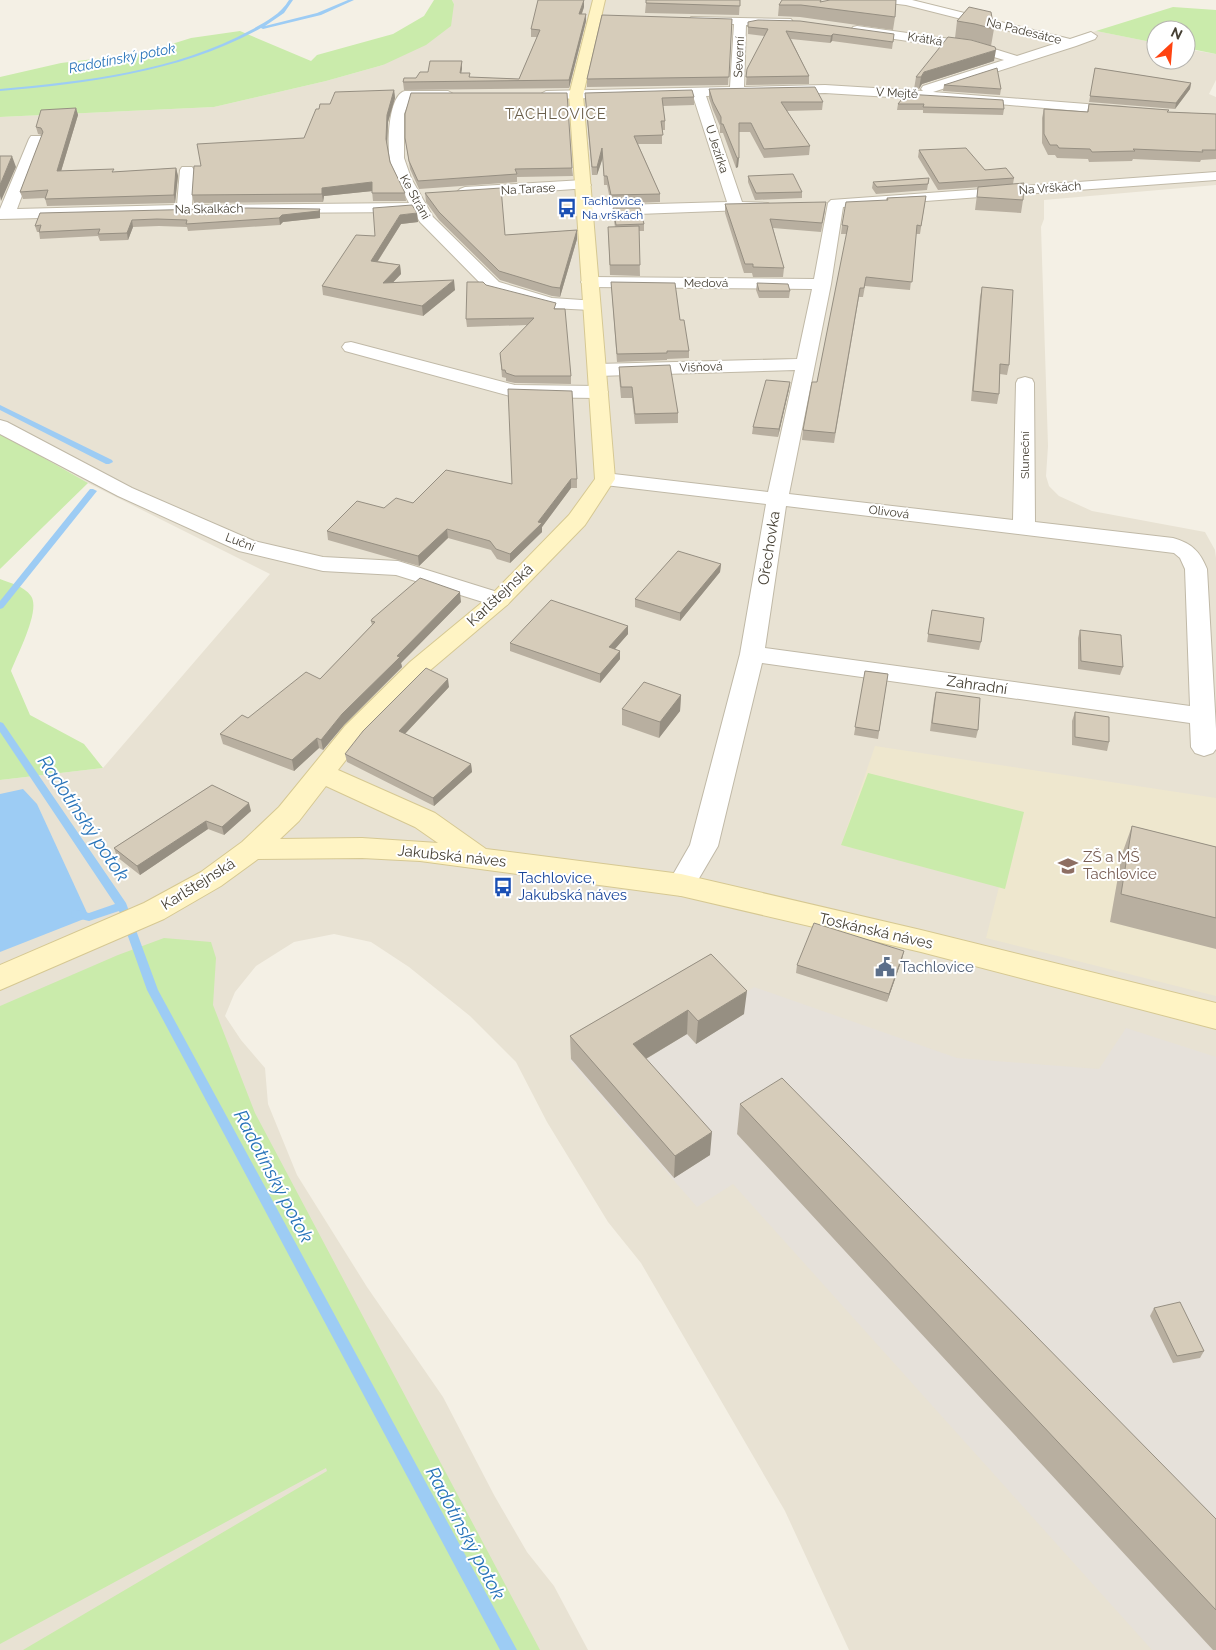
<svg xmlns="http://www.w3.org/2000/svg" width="1216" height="1650" viewBox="0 0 1216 1650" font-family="Raleway,sans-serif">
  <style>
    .residential { fill: #e8e2d3 }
    .industrial { fill: #e6e1da }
    .education { fill: #eee7ce }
    .green { fill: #caebab }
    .water { fill: #9dccf4 }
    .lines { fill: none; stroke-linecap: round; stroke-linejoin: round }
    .stream { fill: #9dccf4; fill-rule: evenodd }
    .street-casing { stroke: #c0b9a7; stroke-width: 2 }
    .secondary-casing { stroke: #d6c892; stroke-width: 2 }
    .street { fill: #fff; fill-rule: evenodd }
    .secondary { fill: #fff4c4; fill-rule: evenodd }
    .wall { fill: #b8afa0 }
    .shaded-wall { fill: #968f82 }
    .building { fill: #d6ccba; stroke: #968f82 }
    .labels { text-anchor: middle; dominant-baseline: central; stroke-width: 4; stroke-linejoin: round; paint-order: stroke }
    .far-street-label { font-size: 12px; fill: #464034; stroke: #fff }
    .far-transit-label { font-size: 12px; fill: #164399; stroke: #fff; text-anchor: start }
    .far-water-label { font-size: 14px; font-style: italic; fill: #2773b9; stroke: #fff }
    .far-quarter-label { font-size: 15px; letter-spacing: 1px; fill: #6a5f4b; stroke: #fff }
    .street-label { font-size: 15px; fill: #464034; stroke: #fff }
    .education-label { font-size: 15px; fill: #785e54; stroke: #fff; text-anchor: start }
    .transit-label { font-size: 15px; fill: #164399; stroke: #fff; text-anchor: start }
    .service-label { font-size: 15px; fill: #4e5e75; stroke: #fff; text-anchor: start }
    .near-water-label { font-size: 19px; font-style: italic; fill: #2773b9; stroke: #fff }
  </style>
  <rect width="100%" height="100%" fill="#f4f0e5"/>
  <path class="residential" d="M452,0H914L1074,39L1096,31L1156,43V60H1186V49L1216,54V80L1209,94L1216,97V185L1044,200V219L1041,227L1048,446L1046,476L1049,486L1059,496L1092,511L1205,532L1215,550L1216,558V1650H849L785,1511L641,1263L608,1222L547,1122L516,1062L470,1016L409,967L371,942L334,934L294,942L256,966L235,992L225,1016L241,1040L265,1068L268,1104L297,1175L367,1287L443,1397L494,1495L527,1552L554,1586L588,1650H0V780L103,768L270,574L88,483L0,433V117L214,107L326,81L383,65L454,4Z"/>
  <path class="industrial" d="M707,978L731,1002L754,987L957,1058L1099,1069L1126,1028L1216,1057V1650H1152L733,1184L697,1207L569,1060Z"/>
  <path class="education" d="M875,746L1216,798V996L986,938L999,887L841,845Z"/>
  <path class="green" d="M434,0H452L454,4L451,26L426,45L383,65L326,81L214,107L0,117V77L61,63L143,53L191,38L240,31L311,61L317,55L393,34L424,16Z
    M1173,7L1216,10V54L1186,48V30H1156V43L1096,31Z
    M0,433L88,483L0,569Z
    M0,579C10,583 24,586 31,596C41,610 17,655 11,671L30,715L84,744L103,768L0,780Z
    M868,773L1024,812L1005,889L841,845Z
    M164,938L211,942L216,958L213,1005L255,1113L540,1650H23L327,1471L326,1468L0,1644V1006L118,955Z"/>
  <path class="water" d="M23,789L37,804L89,917L0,952V794Z"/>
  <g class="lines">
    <path class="stream" d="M289,0H293L284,13L265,26L317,13L348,0H354L321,15L263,29L261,28C181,72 90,83 0,91V89C85,81 174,72 251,30C265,22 280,15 289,0Z
      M0,405L112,460L113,462L109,464H106L0,410Z
      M90,489H93L97,491L3,608L0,609V601Z
      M0,722L3,723L126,903L158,990L517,1650H500L147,990L119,911L89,921L72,917L71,914L72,911L76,910L89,913L115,904L0,732Z"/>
    <defs>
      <path id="street" d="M883,0H912L1070,39L1091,32L1097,36L1095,39L1076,46L933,92L1125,107L1132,111L1125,115L988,103L825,93L706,96L742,202L768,203L771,206L768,209L585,216L579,214L577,211L579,208L585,206L727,202L693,96L546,99L539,95L546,91L730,87L734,24H695L691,23L689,20L691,17L791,19L793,22L791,25L787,26L746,25L744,87L825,85L923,91L921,89L923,86L1004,60L970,50L853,33L851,30L853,27L857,26L972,42L1017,56L1057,43L906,5L889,3Z
        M405,91H448L455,95L448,99H410L404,114V158L411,178L433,217L499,282L552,298L597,301L600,305L597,309L591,310L551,308L487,290L420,222L414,212L248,213L0,219V209L29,139L31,136H41L43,139L17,209L177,205L180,170L182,167H192L194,170L192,205L409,203C402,189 394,176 390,160C387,146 388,95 405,91Z
        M1216,172V180L843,207L831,284L789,494L1013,520L1016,383L1018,379L1025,377L1032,379L1034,383L1035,522L1173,538C1191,543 1200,551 1207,569L1216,729V749L1213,753L1204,756L1195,753L1191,747L1190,723L762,663L718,846L691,892L681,896L671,892L667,885L690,845L740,654L766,504L605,485L598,483L595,479L598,475L605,473L768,492L795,370L597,376L590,374L588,370L590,366L597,364L797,359L812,289L590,287L584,286L581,282L584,278L590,277L814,279L828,203L831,200ZM786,506L1174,553L1180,558L1185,569L1190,706L765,648Z
        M583,180L588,182L591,185L588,188L465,197L460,195L457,192L460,189L465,187Z
        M351,342L515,385L598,386L605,388L608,392L605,396L598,398L514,397L345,351L342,347L345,343Z
        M0,420L7,422L132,488L254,541L323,557L398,561L507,595L511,600L507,605L499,607L396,575L323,571L239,551L118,496L0,434Z"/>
      <path id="secondary" d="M593,0H605L583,95L615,479L585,525L507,605L428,672L363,738L338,770L435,813L486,849L681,874L921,930L1216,1003V1029L921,952L681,896L420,861L362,858L258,859L221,886L164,919L0,990V965L144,903L201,872L242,842L279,807L345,726L410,662L491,595L569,515L595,479L569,95ZM326,786L415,827L438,843L362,838L280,839L299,821Z"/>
    </defs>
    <use href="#street" class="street-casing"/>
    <use href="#secondary" class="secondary-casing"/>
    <use href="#street" class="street"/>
    <use href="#secondary" class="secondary"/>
  </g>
  <path class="wall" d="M740,0L739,15L645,13L646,3Z
    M826,1L895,17L893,30L800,17L778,16L779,5Z
    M584,7L582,14H586V21L569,88L404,90L403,82L416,78L428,72L462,61L461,73L470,77L519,79L537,37H531V29Z
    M969,7L994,29L991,46L972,40L955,38L957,21Z
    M732,19L728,85L587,87V79Z
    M748,22L893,42L892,49L832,41L830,43L791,39L809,76V84L746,85L747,69L765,36L748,34Z
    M994,61L922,84L919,89H914L916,77Z
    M1095,68L1191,83L1190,89L1175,109L1089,102Z
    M944,85L1001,89L1000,95L943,91Z
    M709,89L823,102L822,110L787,111L810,146L809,155L764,158L750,132H739L738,167L736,168L723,133H720V126L713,110L709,98Z
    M394,90L395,98L388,122L387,145L390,162L405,193L406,201H373L372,191L324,196L323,202L194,203L192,195L201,166L304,138L319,109L330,104Z
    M585,93L694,97V105L663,106L665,121V130H662V144H638L660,194V202L611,204L607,185H604L603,157L597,175H592Z
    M906,94L1004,109L1003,115L923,113V110H897L898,104Z
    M1089,104L1169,110L1168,112L1216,114V159L1201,160L1200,162L1133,159L1132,161L1089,162L1088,159L1057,158L1055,155H1048L1042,143V118L1044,109L1087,112Z
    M76,108L78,115L61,171L114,172L176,168L178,176L175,203L47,206L45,198L23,199L20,192L42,135L38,134L36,127Z
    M405,138L572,168L573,176L517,177V182L419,189L410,169Z
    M919,150L1014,178L1013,184L1023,200L1021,213L975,210L978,187L1009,185L938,190L918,157Z
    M748,176L802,192V198L755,200L748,182Z
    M929,178L927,190L876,194L872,188L873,182Z
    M425,193L505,235L577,230V239L560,297L552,296L500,280L439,220L426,202Z
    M926,196L920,234H916L910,290L865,286L863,297H859L834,443L802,440L803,430L817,382L847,234H841L842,225L886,200L887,198Z
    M725,204L825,211L821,232L773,228L784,268L783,277H753L752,273H744L725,213Z
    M613,208L644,224V231H639L640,276L610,275L608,227H615L613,215Z
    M320,209V218L283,222L280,225L188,231L187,227L159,226L133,227L128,240L100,241L98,236L40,239L39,232H37L35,226Z
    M417,213L418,222L401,224L378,261L400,265L401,274L393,282L455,290L423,316L323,295L322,286L375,236Z
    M611,282L680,320L689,351V358L667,359V360L617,362Z
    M757,283L790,291L789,298H759L756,290Z
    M486,285L556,309L571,376V384L515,383L506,381V378L502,377L500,353L527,325L467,327L466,319Z
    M982,287L1009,365L1007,375L1000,374L999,394L997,404L971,401L980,297Z
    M619,367L678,413V423L635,424L632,398H621L619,377Z
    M790,382L789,389L778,437L752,434L753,427Z
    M577,479V488H571L542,527V532L510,563L497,559L491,550L448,538L419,566L328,540L327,531L384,508L512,484Z
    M721,564L720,572L680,621L635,607V599Z
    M461,602L401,663L402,667L344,725L323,750L319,748L294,771L223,744L220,734L320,679L372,625L371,621Z
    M932,610L981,642L979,650L927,642Z
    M628,626V634L614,649L620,659L600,683L510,651V643Z
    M1080,630L1123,667L1120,675L1078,669V638Z
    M865,671L888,674L878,739L854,735Z
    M449,687L405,734L471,764L472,772L434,806L347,762L345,754Z
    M936,692L978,730L976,738L930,731L934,700Z
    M681,695L680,711L659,738L622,725V709Z
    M1075,712L1109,742L1107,751L1072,745V721Z
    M212,785L251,811L224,835L208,829L140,875L117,857L114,848Z
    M1132,826L1216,847V949L1110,922L1122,854Z
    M904,951L902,959L887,1002L796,973L797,965Z
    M711,954L744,1014L696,1044L687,1034L646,1059L710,1155L674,1178L571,1059L570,1036Z
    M740,1104L1216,1519V1650H1213L737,1134Z
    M1154,1308L1204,1351L1200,1358L1173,1363L1150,1316Z"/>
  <path class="shaded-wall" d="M584,0V7L579,21V14Z
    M586,14V21L569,88V80Z
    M833,34L832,41L830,43L831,36Z
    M996,50L994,61L922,84L919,89L921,77L924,72Z
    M462,61V69L460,80V73Z
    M1191,83L1190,89L1175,109L1176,103Z
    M394,90L395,98L388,122L387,147L386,139L387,115Z
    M76,108L78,115L59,178L57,171Z
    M602,148L603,157L597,175V167Z
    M12,156L16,167L1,201L0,196V185Z
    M737,158H739L738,167L736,168Z
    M176,168L178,176L175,203L174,195Z
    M372,182L373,191L324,196L323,202L322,194V188Z
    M320,209V218L283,222L280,225L279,218L282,215Z
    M417,213L418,222L401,224L372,270L371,261L400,215Z
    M132,220L133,227L128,240L127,233Z
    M577,230V239L560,297V288Z
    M400,265L401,274L384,292L383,283Z
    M454,280L455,290L423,316L422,306Z
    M790,382L789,389L778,437L779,429Z
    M571,479V488L542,527V532L510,563V554L538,522Z
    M447,529L448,538L419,566L418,556Z
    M721,564L720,572L680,621V613Z
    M460,592L461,602L401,663L402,667L344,725L323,750L321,740L342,714L397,656Z
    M628,626V634L609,656V647Z
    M620,651V659L600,683V674Z
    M448,679L449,687L400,739L399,731Z
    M681,695L680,711L659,738L660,722Z
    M317,738L319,748L294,771L292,760Z
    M471,764L472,772L434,806L433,798Z
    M249,803L251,811L224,835L222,827Z
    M206,821L208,829L140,875L137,866Z
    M904,951L902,959L887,1002L889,994Z
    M747,991L744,1014L696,1044L698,1021Z
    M688,1010L687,1034L632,1067L633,1044Z
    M712,1132L710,1155L674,1178L675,1156Z"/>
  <path class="building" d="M538,0H584L579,14H586L569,80L403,82L404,78H416L420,72H428L430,61H462L460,73H470L469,77L519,79L540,30L531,29Z
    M646,0H740V6L646,3Z
    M782,0H821L820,2L830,0H896L895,17L801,5H779Z
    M969,7L991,12L994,29L975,24L957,21Z
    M602,15L732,19L729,77L587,79Z
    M758,20L800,21L894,34L893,42L833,34L831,36L786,31L809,76L746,77L747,69L768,29L748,27V22Z
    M948,37L971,40L995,47L996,50L924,72L921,77H916Z
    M997,68L1001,89L944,85Z
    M1095,68L1191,83L1176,103L1090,96Z
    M815,87L823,102H781L810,146L764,149L751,123H739V158H737L723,124H721V117L713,102L709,89Z
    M394,90L387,115L386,139L390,162L405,193H372V182L322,188V194L192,195L194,166H201L197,144L304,138L316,109H319L320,104H330L335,92Z
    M692,90L694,97L662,98L665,121H661L663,135L634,136L660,194L611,195L607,176H604L602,148L597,167H592L585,93Z
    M411,93H567L572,168L515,169L517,174L418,181L409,161L405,138V114Z
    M906,94L1003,100L1004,109L923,107L924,104H898Z
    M1089,104L1169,110L1167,112L1216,114V150H1202L1203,152L1133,149L1135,151L1092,152L1090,149L1059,148L1057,145H1050L1044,134V109L1088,112Z
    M76,108L57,171L114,169L112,172L176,168L174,195L45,199L48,190L20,192L43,132L41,128L36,127L41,110Z
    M966,148L985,170L1006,168L1014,178L939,183L919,150Z
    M0,156H12L0,185Z
    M793,174L802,192L756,193L748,176Z
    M929,178L928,184L877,187L873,182Z
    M1024,183L1023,200L977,197L978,187Z
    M501,188L505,235L577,230L560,288L552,287L499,271L439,212L425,193Z
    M926,196L921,226L917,225L912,282L866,277L864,288H860L835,433L803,430L812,382H817L848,226L842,225L846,202L888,200L887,198Z
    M826,202L822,223L770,219L784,268L753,267V264H745L725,204Z
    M412,205L417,213L400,215L371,261L400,265L383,283L454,280L422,306L322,286L356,235L375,236L373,208Z
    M247,208L320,209L319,211L282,215L279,218L186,224L187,220L157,219L132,220L127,233L98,234L100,229L39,232L41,225L35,226L40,213Z
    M613,208H640L644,224L616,225Z
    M639,226L640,265H610L608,227Z
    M467,282H483L486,285L556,303L554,309H565L571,376H515L506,373L505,370H502L500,353L534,318L466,319Z
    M611,282L675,283L680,320H684L689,351H667V353L617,354Z
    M757,283L788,284L790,291H759Z
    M982,287L1013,290L1009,365L1000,364L999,394L973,391Z
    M670,365L678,413L635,414L632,387H621L619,367Z
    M766,380L790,382L779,429L753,427Z
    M508,389L572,391L577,479H571L538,522L542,523L510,554L496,549L490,541L447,529L418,556L327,531L357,501L384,508L396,498L413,503L446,470L512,484Z
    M678,551L721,564L680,613L635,599Z
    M420,578L460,592L397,656L400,657L342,714L321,740L317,738L292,760L220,734L242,715L248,718L306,672L320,679L375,622L371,621L372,619Z
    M551,600L628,626L609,647L620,651L600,674L510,643Z
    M932,610L984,618L981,642L928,634Z
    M1080,630L1121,635L1123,667L1081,661Z
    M426,668L448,679L399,731L471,764L433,798L345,754L363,731Z
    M865,671L888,674L879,731L855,727Z
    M644,682L681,695L660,722L622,709Z
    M936,692L980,698L978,730L932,723Z
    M1075,712L1109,717V742L1075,737Z
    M212,785L249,803L222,827L206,821L137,866L114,848Z
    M1132,826L1216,847V918L1121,894Z
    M814,923L904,951L889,994L797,965Z
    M711,954L747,991L698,1021L688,1010L633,1044L712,1132L675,1156L570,1036Z
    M782,1078L1216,1519V1610L740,1104Z
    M1180,1302L1204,1351L1177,1356L1154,1308Z"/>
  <defs>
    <symbol id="bus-bare" viewBox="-9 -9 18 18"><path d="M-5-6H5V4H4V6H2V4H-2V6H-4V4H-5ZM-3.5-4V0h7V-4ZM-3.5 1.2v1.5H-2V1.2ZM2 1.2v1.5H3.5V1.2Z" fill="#1a4fb4" stroke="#fff" stroke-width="2.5" paint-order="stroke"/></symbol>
    <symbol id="school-bare" viewBox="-9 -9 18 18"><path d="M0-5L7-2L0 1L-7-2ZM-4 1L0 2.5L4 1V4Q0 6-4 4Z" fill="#8d6e63" stroke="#fff" stroke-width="2.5" paint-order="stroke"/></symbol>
    <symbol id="civic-bare" viewBox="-9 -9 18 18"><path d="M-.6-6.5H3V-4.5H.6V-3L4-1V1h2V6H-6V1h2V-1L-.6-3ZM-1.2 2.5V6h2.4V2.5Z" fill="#5c6f8a" stroke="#fff" stroke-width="2.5" paint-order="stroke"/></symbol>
  </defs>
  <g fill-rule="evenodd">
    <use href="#bus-bare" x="553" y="194" width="28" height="28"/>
    <use href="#school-bare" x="1054" y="852" width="28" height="28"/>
    <use href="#bus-bare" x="489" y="873" width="28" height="28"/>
    <use href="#civic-bare" x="871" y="953" width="28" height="28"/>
  </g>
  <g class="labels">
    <g class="far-street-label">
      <text transform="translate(1024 31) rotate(14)">Na Padesátce</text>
      <text transform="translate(925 39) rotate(9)">Krátká</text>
      <text transform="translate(739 57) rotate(-87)">Severní</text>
      <text transform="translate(897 93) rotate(3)">V Mejtě</text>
      <text transform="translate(717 149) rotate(72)">U Jezírka</text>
      <text transform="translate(1050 188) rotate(-4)">Na Vrškách</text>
      <text transform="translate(528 189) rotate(-3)">Na Tarase</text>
      <text transform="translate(415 197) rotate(61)">Ke Stráni</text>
      <text transform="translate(209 209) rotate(-1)">Na Skalkách</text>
      <text x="706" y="283">Medová</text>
      <text transform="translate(701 367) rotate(-2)">Višňová</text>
      <text transform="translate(1025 455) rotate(-90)">Sluneční</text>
      <text transform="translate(889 512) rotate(7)">Olivová</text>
      <text transform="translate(240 542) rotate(21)">Luční</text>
    </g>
    <g class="far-transit-label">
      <text x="582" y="201">Tachlovice,<tspan x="582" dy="14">Na vrškách</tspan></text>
    </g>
    <g class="far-water-label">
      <text transform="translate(122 58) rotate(-11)">Radotínský potok</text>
    </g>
    <g class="far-quarter-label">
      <text x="556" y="114">TACHLOVICE</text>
    </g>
    <g class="street-label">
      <text transform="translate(769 548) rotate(-81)">Ořechovka</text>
      <text transform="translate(500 595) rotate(-43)">Karlštejnská</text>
      <text transform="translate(977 685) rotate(8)">Zahradní</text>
      <text transform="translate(452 856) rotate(6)">Jakubská náves</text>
      <text transform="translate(198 884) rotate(-32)">Karlštejnská</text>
      <text transform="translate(876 931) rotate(13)">Toskánská náves</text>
    </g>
    <g class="education-label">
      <text x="1083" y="857">ZŠ a MŠ<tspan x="1083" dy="17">Tachlovice</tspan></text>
    </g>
    <g class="transit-label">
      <text x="518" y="878">Tachlovice,<tspan x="518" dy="17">Jakubská náves</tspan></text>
    </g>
    <g class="service-label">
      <text x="900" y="967">Tachlovice</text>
    </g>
    <g class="near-water-label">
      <text transform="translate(84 818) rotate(56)">Radotínský potok</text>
      <text transform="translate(274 1176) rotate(62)">Radotínský potok</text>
      <text transform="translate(466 1533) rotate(62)">Radotínský potok</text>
    </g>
  </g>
  <g transform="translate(1171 45) rotate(26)"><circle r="24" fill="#ffffff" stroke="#b5b3ae"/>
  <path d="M0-4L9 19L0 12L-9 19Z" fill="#ff4311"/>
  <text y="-8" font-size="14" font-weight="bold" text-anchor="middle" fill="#464034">N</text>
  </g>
</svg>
